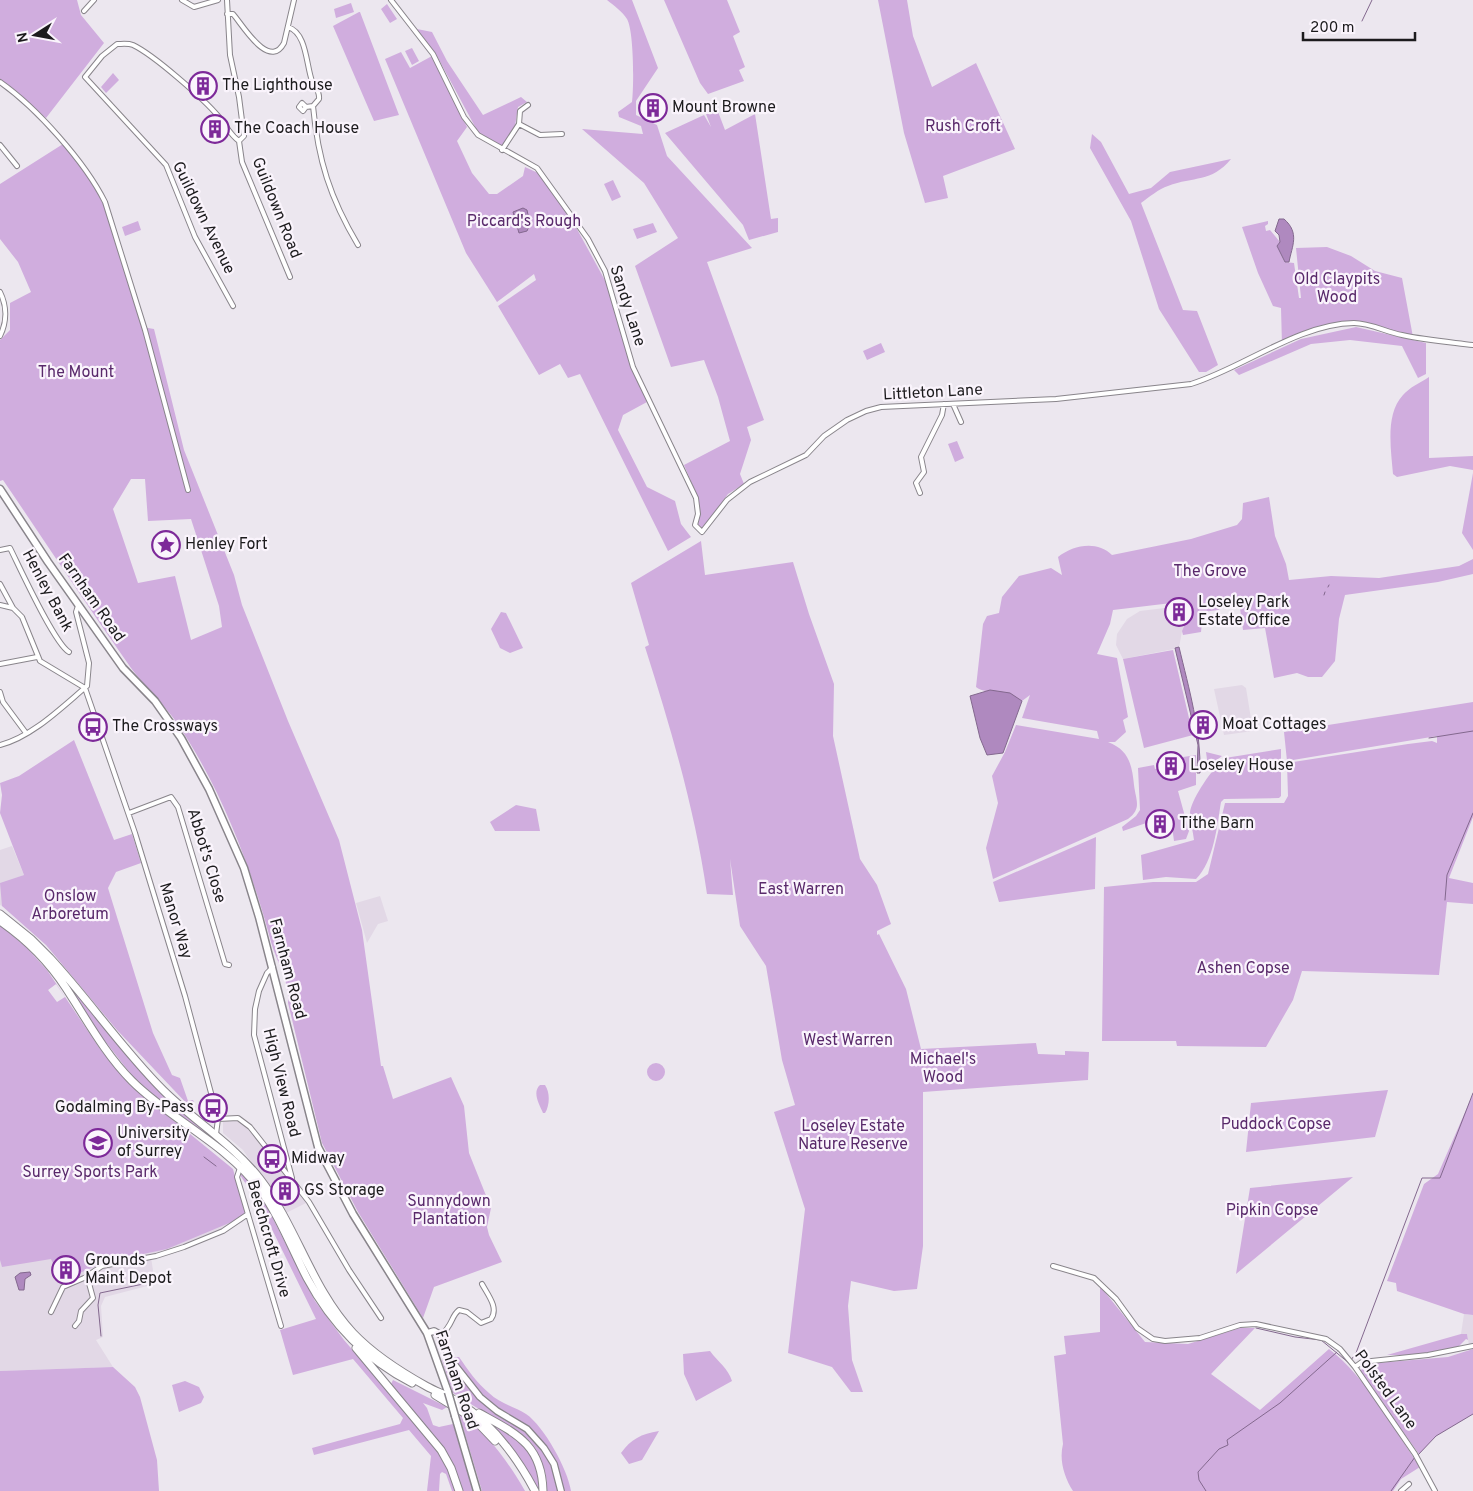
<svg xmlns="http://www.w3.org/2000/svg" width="1473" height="1491" viewBox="0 0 1473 1491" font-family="Overpass,sans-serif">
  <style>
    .built { fill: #e2d8e6 }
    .green { fill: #d0adde; fill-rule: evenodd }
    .water { fill: #af89bf; stroke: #83688e }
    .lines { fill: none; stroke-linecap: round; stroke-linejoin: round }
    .stream { stroke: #83688e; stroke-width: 1 }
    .street-casing { stroke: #89858b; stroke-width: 6 }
    .secondary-casing { stroke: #89858b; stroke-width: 8 }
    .primary-casing { stroke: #89858b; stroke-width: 9 }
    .highway-casing { stroke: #89858b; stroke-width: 9 }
    .street { stroke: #fff; stroke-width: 4 }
    .secondary { stroke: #fff; stroke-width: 5.5 }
    .primary { stroke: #fff; stroke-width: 6 }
    .highway { stroke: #fff; stroke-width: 7 }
    .primary-bridge-casing { stroke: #89858b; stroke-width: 9; stroke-linecap: butt }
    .primary-bridge { stroke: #fff; stroke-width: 6 }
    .labels { text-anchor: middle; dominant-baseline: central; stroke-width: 4.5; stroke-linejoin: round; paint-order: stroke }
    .poi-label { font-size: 16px; fill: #1c1b1d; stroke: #faf4fc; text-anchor: start }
    .park-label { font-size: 16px; fill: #59296b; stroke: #faf4fc }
    .street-label { font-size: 16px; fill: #1c1b1d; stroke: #faf4fc }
  </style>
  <rect width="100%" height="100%" fill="#ece7ef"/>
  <path class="built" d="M1181,606L1190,612L1182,631L1179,648L1123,659L1116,645L1117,634L1127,619L1140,611Z
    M1242,685L1246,688L1253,731L1224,735L1214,689Z
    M12,846L24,875L3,883L2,906L0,905V850Z
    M380,896L388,921L378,924L367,943L356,903Z
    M0,929L56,984L48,990L56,1002L242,1216L243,1222L167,1253L151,1257L155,1284L105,1297L101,1306L103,1337L96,1340L113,1367L0,1371Z
    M236,1119L247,1128L306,1203L286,1213L243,1150L223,1133V1122Z
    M1464,1314L1473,1315V1344L1469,1345L1467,1334H1461Z"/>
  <path class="green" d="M0,0H77L81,15L104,43L46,118L0,79Z
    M607,0H632L658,68L636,101V115L657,125L667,156L752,248L707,262L764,420L747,427L751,440L740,474L744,484L728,494L702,530L698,526L699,500L684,465L730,441L718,397L704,360L671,367L635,266L678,238L644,183L582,129L643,134L641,126L619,117L618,112L632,102C634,86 634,31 627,19C623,12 613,5 607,0Z
    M664,0H727L740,32L733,36L745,67L739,70L744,81L708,94L700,83Z
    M878,0H907L913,36L932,87L976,63L1015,149L943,176L948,198L925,203L904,133Z
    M351,3L354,12L336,18L334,9Z
    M387,4L397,19L390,23L381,9Z
    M359,12H360L399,115L374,121L333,26Z
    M417,29L432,32L447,61L483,115L521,97L527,102L518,107L515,126L502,147L479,134L438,58Z
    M412,48L419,61L412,65L405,51Z
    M401,52L410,68L432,56L467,127L457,141L472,173L489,194H497L523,176L525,167L538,173L566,209L601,273L610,290L629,361L647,402L623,415L618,430L647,487L675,501L681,524L691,537L668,551L580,374L568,378L560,364L539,375L498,306L536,280L534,274L497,302L466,253L385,59Z
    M113,73L119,80L106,93L101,87Z
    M717,109L725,130L755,114L771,219L778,218V232L749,240L743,225L665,133L704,115L711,127L706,114Z
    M1092,134L1101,142L1129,194L1151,188L1170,172L1231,159C1211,183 1194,176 1168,186C1159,189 1149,197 1141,203L1183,310L1197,311L1218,365L1206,372H1199L1159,309L1131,221L1090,148Z
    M63,144L95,186L110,220L142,327L154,329L184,450L234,575L242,605L288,721L339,840L362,930L381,1066H383L393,1099L451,1077L464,1106L469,1153L491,1208L487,1227L489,1235L502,1262L434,1287L423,1318L358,1212L322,1143L288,1003C290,981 277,963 271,942C251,867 221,788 177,723C163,703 145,687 131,668C87,606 46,543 3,480L0,481V340L10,330V303L31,292L18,262L0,239V184ZM131,479H145L148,521L191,519L219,606L222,627L191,640L175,576L138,583L113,509Z
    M613,180L621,197L612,201L604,184Z
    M138,221L141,230L125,236L122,227Z
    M1268,221V224L1265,226L1266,231L1270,230L1280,242L1277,246L1285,262L1294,263L1299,298H1301L1296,248L1327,247L1351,256L1375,271L1402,278L1413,337C1395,333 1374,324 1356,323C1331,323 1304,334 1282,345L1281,308L1273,306L1258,273L1242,227Z
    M653,223L657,232L637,239L633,229Z
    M1356,327L1426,343V374L1418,378L1402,346L1350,340L1311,344L1239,375L1234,370L1301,339Z
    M881,343L885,352L867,360L863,351Z
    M1429,377V458L1473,456V470L1450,466L1397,477L1393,474C1391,449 1385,414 1403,395C1410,387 1420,383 1429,377Z
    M957,441L964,458L955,462L948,444Z
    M1473,473V550L1462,533Z
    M1269,497L1275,536L1286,564L1289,580L1331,576L1379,578L1459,566L1473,559V574L1438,582L1345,595L1339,619L1335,661L1322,677H1308L1297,673L1274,678L1265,628L1243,630L1239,601L1218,610L1203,612L1201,632L1183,635L1182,631L1190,612H1192L1180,602L1113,610L1110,624L1097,654L1117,658L1128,717L1123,720L1126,732L1115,742H1108C1129,750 1132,765 1134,785C1136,801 1142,808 1128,819L993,879L986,848L998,803L992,776L1005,752L1016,725L1099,739L1097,731L1022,718L1030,695L1022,701C1003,687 988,696 976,687L983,624L987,616L999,613L1002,597L1019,576L1051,568L1062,575L1058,557C1073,545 1097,540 1112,555L1191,539L1237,525L1242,519L1243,503Z
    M701,541L705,575L793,562L809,614L834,684L833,736L860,859L877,885L891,924L877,931V935L879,934L906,989L921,1049L1036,1043L1038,1054L1065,1055V1051L1089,1052L1088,1080L923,1092V1246L917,1289L894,1291L851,1281L848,1306L852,1360L863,1392H851L832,1367L788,1353L805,1209L774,1112L795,1105L782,1060L766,966L740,926L730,859L733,895L707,894C695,810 671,729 645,647L649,645L631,583Z
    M501,612L506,613L523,648L510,653L500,648L491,629Z
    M1173,650L1193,735L1144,748L1123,659Z
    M1473,702V817L1449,878L1473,883V904L1447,902L1439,975L1302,971L1293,1000L1266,1047L1177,1046L1176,1041H1102L1104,887L1153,882H1196L1208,874L1225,803H1284L1288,796L1287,763L1408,744L1432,741L1437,743V736L1287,761L1284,732Z
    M74,740L114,840L132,834L141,863L116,872L108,888L153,1033L172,1075L180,1078L188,1101L193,1100L194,1102L190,1107L117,1030L46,945L2,906L0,883L24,875L0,813L2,795L0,783L19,776Z
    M1281,749V796L1279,798L1224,799L1221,802C1217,826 1214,861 1196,879L1166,877L1143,880L1141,855L1194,840C1193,831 1190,822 1190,813C1191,799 1214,766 1225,758Z
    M1206,752L1222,756L1208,767Z
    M1196,755V785L1178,791L1189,831L1186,839L1174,841L1171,819L1152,821L1123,831L1122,827L1136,816L1140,810L1138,768L1154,765L1155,769L1165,768L1167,779L1179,778L1177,758Z
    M516,805L536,809L540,831H495L490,822Z
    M1096,837L1095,889L999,902L993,882Z
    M0,925L26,947L47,970L100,1049L130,1085L233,1169L245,1213L234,1221L167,1249L105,1262L61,1281L51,1259L2,1267L0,1260ZM56,984L65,997L57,1002L48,990Z
    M20,932L56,967L129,1058L224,1149L164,1104L133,1077Z
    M647 1072a9 9 0 1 1 18 0a9 9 0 1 1-18 0Z
    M540,1085H545C550,1092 550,1105 545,1113H543C539,1104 532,1092 540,1085Z
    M1388,1090L1375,1137L1246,1152L1251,1103Z
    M1473,1094V1315L1464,1314L1397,1291L1396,1283L1387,1281L1424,1184L1438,1174Z
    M243,1174L266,1205L315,1301L344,1340L429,1439L445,1460L458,1491H452L446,1474L442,1472L440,1474L439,1491H427L431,1456L409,1430L314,1455L312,1448L400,1424L403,1418L353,1359L293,1375L280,1330L316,1319L261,1207L240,1175Z
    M1353,1177L1236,1274L1250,1188Z
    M1100,1286L1145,1342L1188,1344L1240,1328H1255L1211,1374L1260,1410L1329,1349C1366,1377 1394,1429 1420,1467L1401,1479L1393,1491H1073C1064,1477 1059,1460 1063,1444L1054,1356L1066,1354L1064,1336L1100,1332Z
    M1461,1334H1467L1468,1340L1466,1339L1455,1350L1409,1355H1387Z
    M1473,1349V1414L1436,1436L1419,1454L1360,1372L1365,1364L1448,1357Z
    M710,1351C718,1362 728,1368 732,1381L696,1401L684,1374L683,1354Z
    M447,1357H459C468,1370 477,1383 489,1393C499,1403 515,1407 526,1414C544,1426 568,1470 571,1491H547C548,1471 539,1452 526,1438L453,1393L442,1360Z
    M113,1367L135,1387L140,1397L157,1460L159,1491H0V1371Z
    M393,1380L447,1407L442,1410L423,1403L427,1408L433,1425L439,1427L453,1424L474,1491H462L429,1431L391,1384Z
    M185,1381L199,1387L204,1397L201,1403L179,1412L172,1385Z
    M459,1414L464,1415C489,1436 509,1463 525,1491H482Z
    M486,1419C520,1440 536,1448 540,1491Z
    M659,1431L642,1460L629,1464L621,1453C631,1439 641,1434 659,1431Z"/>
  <path class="water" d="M523,208L527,210L530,224L527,231L519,233L513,212Z
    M1279,219H1284C1300,233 1292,246 1289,262H1285L1277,246L1280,242L1279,235L1275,231Z
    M1179,647C1189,689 1201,730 1200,773H1197L1198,745L1175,648Z
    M990,690L1010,693L1022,701L1003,753L987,755L980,738L970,696Z
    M30,1272L31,1275L25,1279L24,1290H19L15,1277L20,1273Z"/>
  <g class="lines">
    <path class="stream" d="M1362,21L1372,0
      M1328,587L1329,585
      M1324,595L1325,592
      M1429,738L1473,731
      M1445,900L1447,875L1473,813
      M204,1157L216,1166
      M1256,1328L1295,1337L1321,1340L1349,1363
      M101,1336L98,1305L100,1293L153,1282
      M1351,1360L1356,1353L1422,1178H1440L1473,1093
      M1418,1455L1436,1436L1473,1414
      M1206,1491L1199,1480L1198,1472L1219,1449L1228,1445L1227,1440L1280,1403L1337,1352
      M1391,1491L1415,1457"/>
    <defs>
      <path id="street" d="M182,0L194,7L218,0
        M227,0L230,55L239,97L244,136L239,141L242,162L290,277
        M391,0L433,54L464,117L478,135L537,168L588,239L605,271L633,367L696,498L698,514L695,525L702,532L727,500L750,482L806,455L824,436L847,420L866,411L881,407L1056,399L1191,384C1243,368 1298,324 1354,323C1370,323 1386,332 1402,335C1425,340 1449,342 1473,345
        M84,11L94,0
        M227,14H233C242,24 269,71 284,43L294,0
        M288,27C307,33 306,65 312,81C315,88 320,91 319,99L313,106L306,107L302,103L299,107L303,111L306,107
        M0,82C37,108 85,162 105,202L145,330L188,490
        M313,106C318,160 330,198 358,245
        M519,124L540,135L562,134
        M0,145L17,166
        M502,150L519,124L520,111L528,105
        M0,292C7,306 7,322 0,336
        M233,306L195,237L166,165L85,77L102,56L117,44C122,44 128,43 133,45C154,55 204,99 219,117C226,125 230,135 239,141
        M953,404L961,422
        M920,493L916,483L924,472L921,457L942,415L944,404
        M0,550L10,548C20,568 54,643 69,652
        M0,584L13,608
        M0,605L13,608L22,617L40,661L85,688L135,833L185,996L218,1119L216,1134
        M0,664L37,657
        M0,692L3,702L26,733
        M0,745C32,737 62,707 87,686L89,663L76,612L78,606
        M129,813L171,797L178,807L225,964L229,965
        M273,967L267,973L259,991L255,1009L254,1035L292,1178
        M218,1119L238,1118L250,1127L309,1202L349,1270L381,1318
        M240,1168L237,1177L281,1326
        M1053,1266L1094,1278L1116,1299L1137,1328L1153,1339L1165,1341L1200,1338L1240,1325L1256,1324L1326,1339L1340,1349L1355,1367L1415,1454L1435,1491
        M51,1312L63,1287L84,1278L102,1266L156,1256L184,1247L223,1231L248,1214
        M75,1326L79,1321L81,1311L93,1298L87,1276
        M441,1335C453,1325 451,1316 459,1310L467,1312L481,1323L491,1319C499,1308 488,1295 482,1284
        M1355,1367L1362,1362L1428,1355L1473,1346
        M1401,1491L1409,1484"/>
      <path id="secondary" d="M427,1333L434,1331L441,1335L450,1359L480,1397L497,1411L527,1429L544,1448L554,1464L561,1491"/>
      <path id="primary" d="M0,489L48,562L123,668L155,701L181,738L209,789L244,868L259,917L318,1147L353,1214L427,1333L448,1392
        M455,1416L477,1491"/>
      <path id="highway" d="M0,914L31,939L50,958C89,1000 122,1049 163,1090C194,1121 232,1143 260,1179C297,1227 311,1288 353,1333C374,1355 399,1371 426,1386C437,1392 449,1396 460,1403C492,1424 517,1457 535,1491
        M0,921C26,939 49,962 66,988C87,1020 105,1054 132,1081C171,1120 225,1143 259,1188C279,1215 291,1247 307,1278C331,1323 367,1360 412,1383
        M356,1348L441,1450L451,1468L459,1491
        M435,1395L474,1419L495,1441
        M479,1413C515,1433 542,1444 543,1491"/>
    </defs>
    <use href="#street" class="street-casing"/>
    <use href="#secondary" class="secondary-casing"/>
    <use href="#primary" class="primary-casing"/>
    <use href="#highway" class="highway-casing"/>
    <use href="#street" class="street"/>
    <use href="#secondary" class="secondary"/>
    <use href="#primary" class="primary"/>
    <use href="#highway" class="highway"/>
    <defs>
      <path id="primary-bridge" d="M448,1392L455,1416"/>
    </defs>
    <use href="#primary-bridge" class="primary-bridge-casing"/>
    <use href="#primary-bridge" class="primary-bridge"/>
  </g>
  <defs>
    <symbol id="building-ring" viewBox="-11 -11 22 22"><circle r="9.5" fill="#faf4fc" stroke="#7d2999" stroke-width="1.5"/><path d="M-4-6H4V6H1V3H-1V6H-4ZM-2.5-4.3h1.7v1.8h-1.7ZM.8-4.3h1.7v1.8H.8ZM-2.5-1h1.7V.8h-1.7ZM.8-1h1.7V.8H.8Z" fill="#7d2999"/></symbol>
    <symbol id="sight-ring" viewBox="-11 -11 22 22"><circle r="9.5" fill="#faf4fc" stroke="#7d2999" stroke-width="1.5"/><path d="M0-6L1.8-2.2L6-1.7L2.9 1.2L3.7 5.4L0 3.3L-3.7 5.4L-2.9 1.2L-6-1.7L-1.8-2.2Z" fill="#7d2999"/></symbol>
    <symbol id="bus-ring" viewBox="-11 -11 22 22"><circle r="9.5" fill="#faf4fc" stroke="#7d2999" stroke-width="1.5"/><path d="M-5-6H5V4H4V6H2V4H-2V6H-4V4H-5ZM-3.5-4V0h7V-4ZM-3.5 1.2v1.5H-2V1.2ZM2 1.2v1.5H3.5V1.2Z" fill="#7d2999"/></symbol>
    <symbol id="university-ring" viewBox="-11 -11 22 22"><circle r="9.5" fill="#faf4fc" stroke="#7d2999" stroke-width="1.5"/><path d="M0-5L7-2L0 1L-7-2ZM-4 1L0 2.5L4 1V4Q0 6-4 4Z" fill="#7d2999"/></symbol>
  </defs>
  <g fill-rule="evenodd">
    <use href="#building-ring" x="187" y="70" width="32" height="32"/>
    <use href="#building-ring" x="637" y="92" width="32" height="32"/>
    <use href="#building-ring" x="199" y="113" width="32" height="32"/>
    <use href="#sight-ring" x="150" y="529" width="32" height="32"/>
    <use href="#building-ring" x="1163" y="596" width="32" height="32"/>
    <use href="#building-ring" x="1187" y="709" width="32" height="32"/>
    <use href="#bus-ring" x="77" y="711" width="32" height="32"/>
    <use href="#building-ring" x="1155" y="750" width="32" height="32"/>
    <use href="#building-ring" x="1144" y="808" width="32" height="32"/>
    <use href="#bus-ring" x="197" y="1092" width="32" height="32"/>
    <use href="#university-ring" x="82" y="1127" width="32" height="32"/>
    <use href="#bus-ring" x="256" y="1143" width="32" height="32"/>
    <use href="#building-ring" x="269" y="1175" width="32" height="32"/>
    <use href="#building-ring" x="50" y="1254" width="32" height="32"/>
  </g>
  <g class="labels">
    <g class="poi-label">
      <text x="222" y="86">The Lighthouse</text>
      <text x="672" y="108">Mount Browne</text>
      <text x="234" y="129">The Coach House</text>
      <text x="185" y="545">Henley Fort</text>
      <text x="1198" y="603">Loseley Park<tspan x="1198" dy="18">Estate Office</tspan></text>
      <text x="1222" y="725">Moat Cottages</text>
      <text x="112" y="727">The Crossways</text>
      <text x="1190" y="766">Loseley House</text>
      <text x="1179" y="824">Tithe Barn</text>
      <text x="194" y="1108" text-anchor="end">Godalming By-Pass</text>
      <text x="117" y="1134">University<tspan x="117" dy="18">of Surrey</tspan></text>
      <text x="291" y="1159">Midway</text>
      <text x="304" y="1191">GS Storage</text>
      <text x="85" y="1261">Grounds<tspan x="85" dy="18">Maint Depot</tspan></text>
    </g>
    <g class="park-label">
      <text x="963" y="127">Rush Croft</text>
      <text x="524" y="222">Piccard's Rough</text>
      <text x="1337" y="280">Old Claypits<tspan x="1337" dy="18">Wood</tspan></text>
      <text x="76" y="373">The Mount</text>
      <text x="1210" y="572">The Grove</text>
      <text x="801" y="890">East Warren</text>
      <text x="70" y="897">Onslow<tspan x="70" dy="18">Arboretum</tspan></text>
      <text x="1243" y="969">Ashen Copse</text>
      <text x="848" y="1041">West Warren</text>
      <text x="943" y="1060">Michael's<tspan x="943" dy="18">Wood</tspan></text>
      <text x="1276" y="1125">Puddock Copse</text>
      <text x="853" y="1127">Loseley Estate<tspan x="853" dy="18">Nature Reserve</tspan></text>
      <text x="90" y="1173">Surrey Sports Park</text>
      <text x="449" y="1202">Sunnydown<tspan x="449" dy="18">Plantation</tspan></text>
      <text x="1272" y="1211">Pipkin Copse</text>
    </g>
    <g class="street-label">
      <text transform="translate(276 208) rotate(68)">Guildown Road</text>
      <text transform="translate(203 218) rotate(64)">Guildown Avenue</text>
      <text transform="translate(627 306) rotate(72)">Sandy Lane</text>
      <text transform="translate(933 393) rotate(-3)">Littleton Lane</text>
      <text transform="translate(47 591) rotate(62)">Henley Bank</text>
      <text transform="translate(91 598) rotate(55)">Farnham Road</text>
      <text transform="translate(206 856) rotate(73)">Abbot's Close</text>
      <text transform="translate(175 921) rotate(73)">Manor Way</text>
      <text transform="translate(287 969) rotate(75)">Farnham Road</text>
      <text transform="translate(281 1083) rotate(76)">High View Road</text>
      <text transform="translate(268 1239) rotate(74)">Beechcroft Drive</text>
      <text transform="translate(456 1380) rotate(71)">Farnham Road</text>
      <text transform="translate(1385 1390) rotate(54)">Polsted Lane</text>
    </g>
  </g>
  <g transform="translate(35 35) rotate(259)" stroke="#faf4fc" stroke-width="4" paint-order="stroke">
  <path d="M0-4L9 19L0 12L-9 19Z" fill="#1c1b1d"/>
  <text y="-8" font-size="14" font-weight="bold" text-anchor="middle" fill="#1c1b1d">N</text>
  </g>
  <path d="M1303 32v8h112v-8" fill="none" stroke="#1c1b1d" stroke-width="2.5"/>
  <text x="1310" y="32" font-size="15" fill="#1c1b1d" stroke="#faf4fc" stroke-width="4" paint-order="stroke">200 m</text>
</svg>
